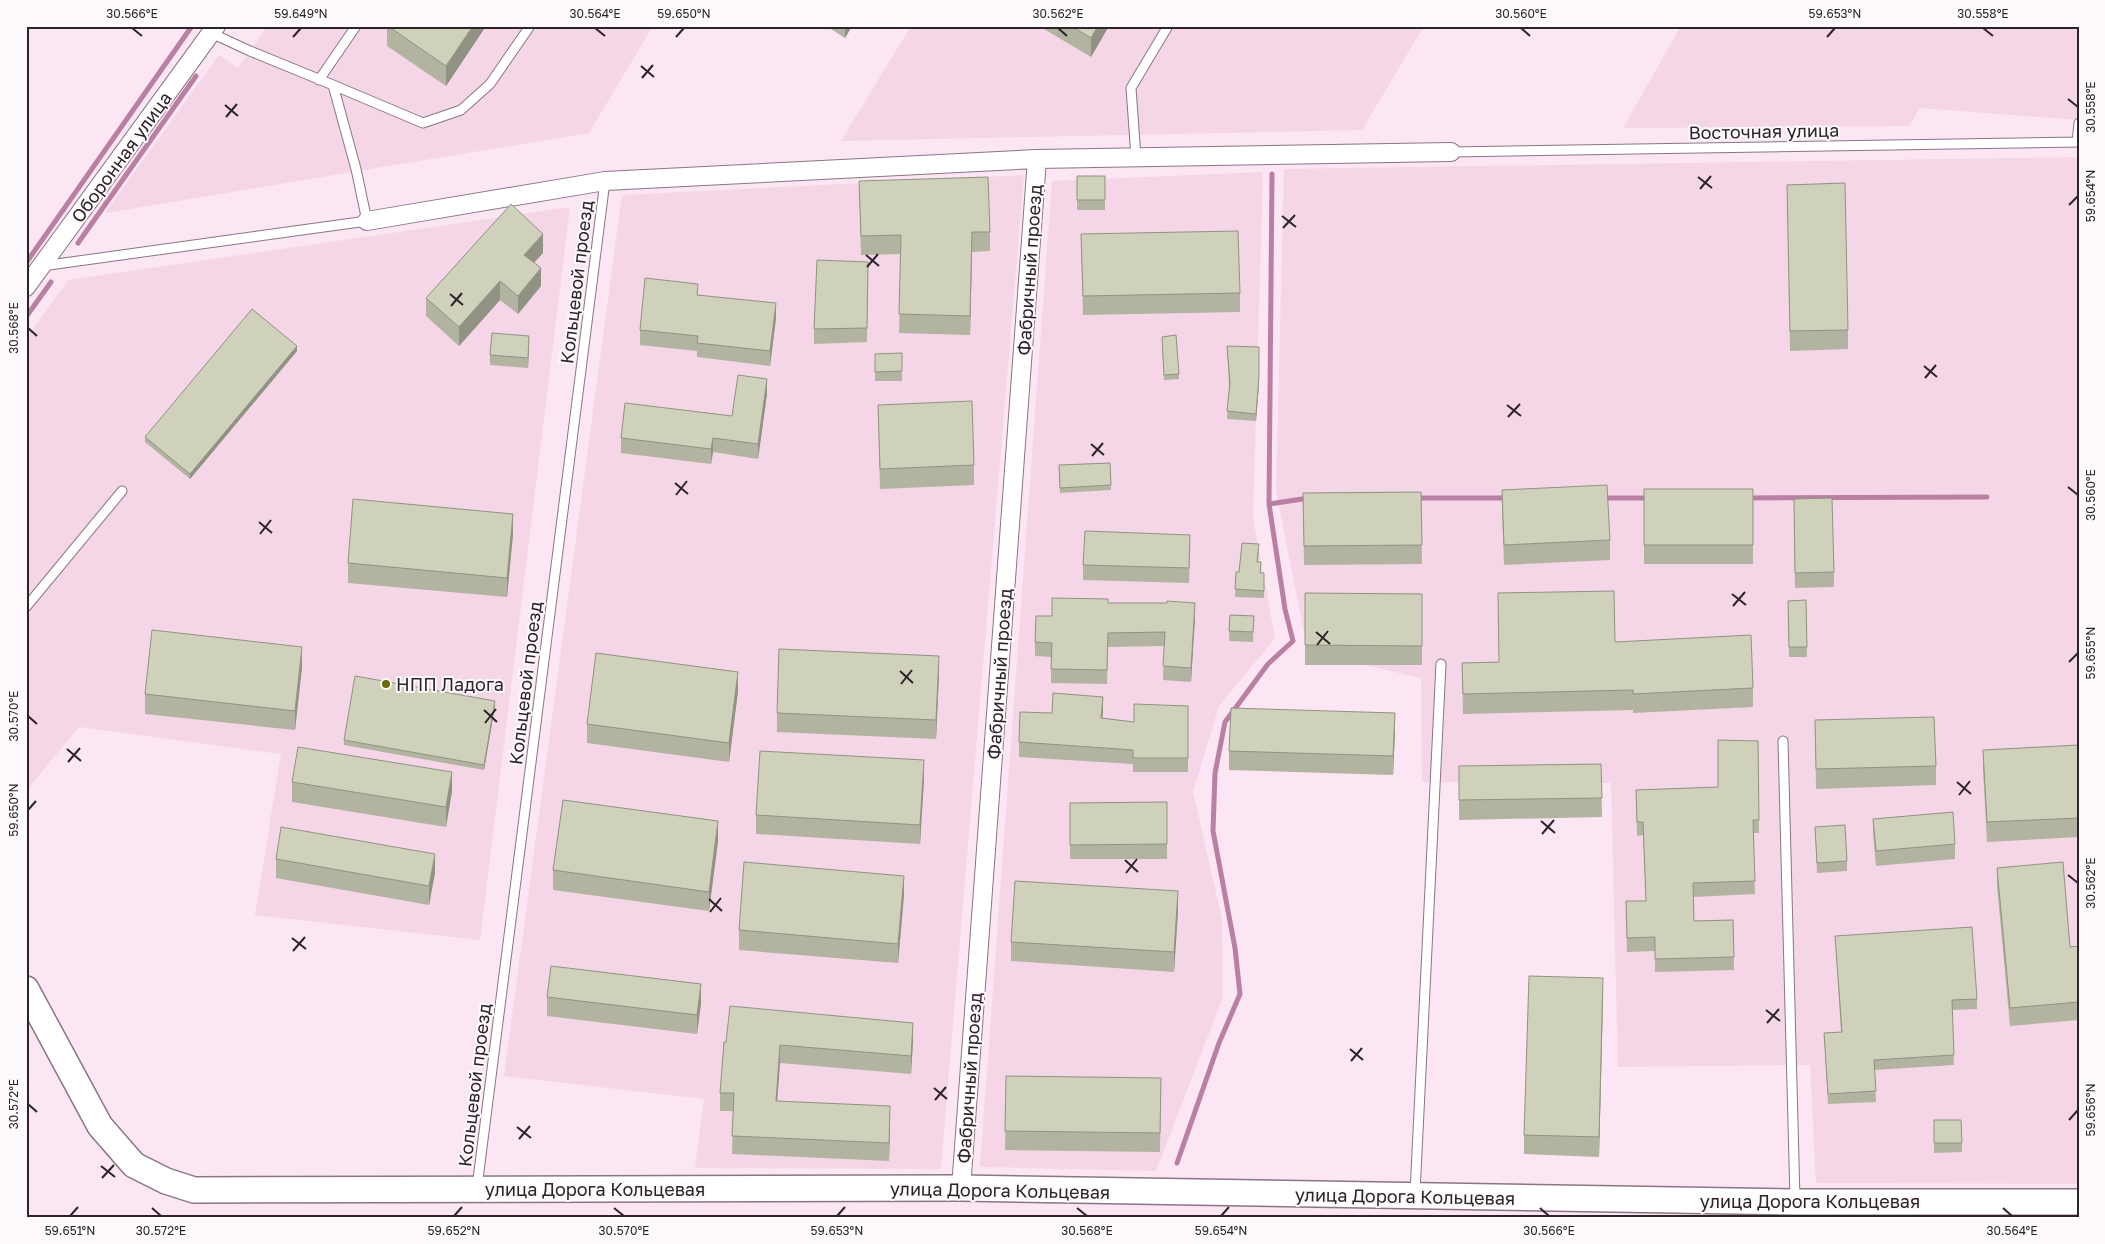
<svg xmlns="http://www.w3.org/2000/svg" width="2105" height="1244" viewBox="0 0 2105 1244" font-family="'Golos Text',sans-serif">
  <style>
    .built { fill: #f4d6e7 }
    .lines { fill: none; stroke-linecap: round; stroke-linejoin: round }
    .stream { stroke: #ba80a3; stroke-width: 5 }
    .lane-casing { stroke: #8a7682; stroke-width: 11 }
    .street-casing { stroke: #8a7682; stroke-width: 20 }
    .secondary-casing { stroke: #8a7682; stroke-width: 28 }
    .lane { stroke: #fff; stroke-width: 9 }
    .street { stroke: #fff; stroke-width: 18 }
    .secondary { stroke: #fff; stroke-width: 25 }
    .wall { fill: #b2b4a1 }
    .shaded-wall { fill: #919283 }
    .building { fill: #cfd1bb; stroke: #919283 }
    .ticks { fill: none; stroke: #2c2428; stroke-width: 2 }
    .poi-dot { fill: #696a0a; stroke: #fef9fc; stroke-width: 2 }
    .labels { text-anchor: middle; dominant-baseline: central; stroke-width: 4; stroke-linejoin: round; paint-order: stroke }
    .street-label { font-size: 18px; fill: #2c2428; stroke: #fef9fc }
    .poi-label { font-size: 18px; fill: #2c2428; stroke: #fef9fc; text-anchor: start }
    .neatline { fill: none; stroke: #2c2428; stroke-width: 2 }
    .ticks-label { font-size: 12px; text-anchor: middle; fill: #2c2428 }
  </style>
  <rect width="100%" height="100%" fill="#fce6f3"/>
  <path class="built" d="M264,26H653L589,133L105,213L219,55L238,68L266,28Z
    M911,26H1424L1362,130L841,141Z
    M1681,26H2079V120L1919,108L1910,126L1623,128Z
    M2079,157V1184L1816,1183L1810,1065L1618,1067L1611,783L1422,782L1421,678L1308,652L1276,491L1284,169Z
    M1263,172L1253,518L1275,638L1219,706L1193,792L1222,919L1223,997L1156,1171L980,1167L1052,181Z
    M1024,175L941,1169L695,1168L704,1099L504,1076L622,195Z
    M570,207L480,940L255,915L281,754L79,727L26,791V339L68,280Z"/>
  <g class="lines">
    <path class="stream" d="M1272,174L1269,504L1309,498
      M78,243L196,76
      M26,263L192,26
      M26,317L51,282
      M1415,498H1507
      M1603,498H1649
      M1748,498L1987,497
      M1177,1163L1219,1043L1240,994L1235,948L1213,831L1215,773L1225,722L1268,664L1293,641L1285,609L1269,504"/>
    <defs>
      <path id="lane" d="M319,80L356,26
        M333,85L423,123L461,110L490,84L530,26
        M2077,142L2079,123
        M1451,152L2079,142
        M1136,157L1131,88L1168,26
        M42,266L367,221L356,169L333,85L250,51L211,33
        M26,607L122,491
        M1783,741L1795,1199
        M477,1187L605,181
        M1415,1193L1441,664"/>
      <path id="street" d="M367,221L605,181L1037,159L1451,152
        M26,287L216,26
        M961,1188L1037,159"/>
      <path id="secondary" d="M26,989L100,1126L134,1165L166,1181L194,1190L961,1188L1795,1202H2079"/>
    </defs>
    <use href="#lane" class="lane-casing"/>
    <use href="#street" class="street-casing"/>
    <use href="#secondary" class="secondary-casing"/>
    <use href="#lane" class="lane"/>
    <use href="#street" class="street"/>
    <use href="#secondary" class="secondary"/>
  </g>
  <path class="wall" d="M486,26L446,86L387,46V27Z
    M826,26H852L845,38Z
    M1039,26H1109L1091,57Z
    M1077,176H1105V210H1077Z
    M859,181L990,232V251L972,252L970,335L899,333L901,254L861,255Z
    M1787,185L1848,330V349L1790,351Z
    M1081,234L1240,293V312L1083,315Z
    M543,253L534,263L541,286L518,314L500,300L459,346L426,316V298Z
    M868,262L867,342L814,344V329Z
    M698,295L776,318L770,366L697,357V351L640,345V330Z
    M1162,342L1179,374V379L1164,380Z
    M529,346L528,368L490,365V355Z
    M1227,346L1259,383L1256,421L1227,419L1229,386Z
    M297,351L190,479L145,442V437Z
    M902,353V381H875V354Z
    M767,394L758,459L713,452L711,464L621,453V438L732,416Z
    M878,405L974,465V485L880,489Z
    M1110,463L1111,490L1060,493L1059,465Z
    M1644,489H1753V564H1644Z
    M1502,490L1610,540V560L1504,565L1502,510Z
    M1421,492L1422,564L1304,565L1303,493Z
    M1794,514L1834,572V587L1795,588Z
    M513,534L507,597L348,583V563Z
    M1190,549L1189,583L1083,580V565Z
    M1259,552L1258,562L1261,573H1264V598L1235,597L1236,572H1239Z
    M1305,593L1422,594V665H1305Z
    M1806,600L1807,657H1789L1788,601Z
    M1108,603L1195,617L1191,682L1163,680L1164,646L1108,647L1107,684L1051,683V657L1035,656V642L1052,616Z
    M1230,615L1254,616L1253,642L1229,641Z
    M1499,662L1753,688V707L1633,713V710L1463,714L1462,663Z
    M302,667L295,730L145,714V694Z
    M939,675L936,739L777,732V713Z
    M738,691L729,762L587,743V724Z
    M495,706L484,770L344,745V740Z
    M1188,706V772H1133V764L1019,757V742L1052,713L1103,711L1102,718L1134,722Z
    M1815,720L1936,766V785L1816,789Z
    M1395,732L1393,775L1229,770V751Z
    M1758,741L1759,833H1753L1755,894L1693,897L1694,921L1733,920L1734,970L1655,972V951L1627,952L1626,901H1646L1643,835L1637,836L1636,790L1718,787Z
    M2079,745V837L1987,842L1983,770V750Z
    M1601,764L1602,817L1459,820V766Z
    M924,780L920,844L756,834V815Z
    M292,782L452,791L446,827L292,802Z
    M1167,802V859H1070V803Z
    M1873,819L1955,844V859L1876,866L1873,834Z
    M1815,827L1847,861V871L1817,873Z
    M718,841L709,911L553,890V870Z
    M276,859L435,873L429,905L276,878Z
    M1997,868L2070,947L2079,946V1020L2010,1026L1997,886Z
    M904,895L898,963L739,950V930Z
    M1178,911L1174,972L1011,961V942Z
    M1835,936L1977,999V1009L1952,1010L1954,1065L1874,1070L1876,1102L1828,1104L1824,1033L1841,1032Z
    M547,997L701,1003L697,1034L547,1016Z
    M1603,997L1599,1157L1524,1154V1135Z
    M913,1041L911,1074L780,1063L777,1101L890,1124L889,1161L732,1154L733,1111H720V1093L724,1042Z
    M1006,1076L1161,1078L1160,1152L1005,1150Z
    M1934,1120L1962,1143V1152L1934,1153Z"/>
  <path class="shaded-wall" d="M473,26H486L446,86V66Z
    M845,26H852L845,38Z
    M1098,26H1109L1091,57V38Z
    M972,232V252L970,335V316Z
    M543,234V253L524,273V255Z
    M541,268V286L518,314V296Z
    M500,281V300L459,346V327Z
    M776,303V318L770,366V351Z
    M529,336V346L528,368V358Z
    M297,346V351L190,479V474Z
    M1259,376V383L1256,421V414Z
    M767,379V394L758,459V444Z
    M713,438V452L711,464V449Z
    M513,514V534L507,597V578Z
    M1195,603V617L1191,682V668Z
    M302,647V667L295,730V711Z
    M939,656V675L936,739V720Z
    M738,672V691L729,762V743Z
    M1103,697V711L1101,732V718Z
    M495,701V706L484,770V765Z
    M1395,713V732L1393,775V756Z
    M924,760V780L920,844V825Z
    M452,772V791L446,827V807Z
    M718,821V841L709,911V892Z
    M435,854V873L429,905V886Z
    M904,876V895L898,963V944Z
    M1178,891V911L1174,972V952Z
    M1603,978V997L1599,1157V1137Z
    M701,984V1003L697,1034V1015Z
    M913,1023V1041L911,1074V1056Z
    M780,1045V1063L776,1119V1101Z
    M890,1106V1124L889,1161V1143Z"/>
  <path class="building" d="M388,26H473L446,66Z
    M1071,26H1098L1091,38Z
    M1077,176H1105V200H1077Z
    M988,177L990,232H972L970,316L899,314L901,235L861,236L859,181Z
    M1845,183L1848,330L1790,331L1787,185Z
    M511,204L543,234L524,255L541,268L518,296L500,281L459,327L426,298Z
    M1238,231L1240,293L1083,296L1081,234Z
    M817,260L868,262L867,328L814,329Z
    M645,278L698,284L697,295L776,303L770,351L697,343L698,336L640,330Z
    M252,309L297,346L190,474L145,437Z
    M492,333L529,336L528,358L490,355Z
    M1176,335L1179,374L1164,375L1162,337Z
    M1227,346L1259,347V376L1256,414L1227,411L1230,383Z
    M902,353V371L875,372V354Z
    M738,375L767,379L758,444L713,438L711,449L621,438L625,403L732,416Z
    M972,401L974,465L880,469L878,405Z
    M1110,463L1111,485L1060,488L1059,465Z
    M1607,485L1610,540L1504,545L1502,490Z
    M1644,489H1753V545H1644Z
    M1421,492L1422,545L1304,546L1303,493Z
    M1832,498L1834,572L1795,573L1794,499Z
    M353,499L513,514L507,578L348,563Z
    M1085,531L1190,535L1189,568L1083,565Z
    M1242,543L1259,544L1257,562H1261L1260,573H1264V591L1235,589L1236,572H1239Z
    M1614,591L1615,642L1751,635L1753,688L1633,694V690L1463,694L1462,663L1499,662L1498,593Z
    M1305,593L1422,594V646L1305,645Z
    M1052,598L1108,599V603H1167V601L1195,603L1191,668L1163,666L1165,632L1108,633L1107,670L1051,669L1052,643L1035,642L1036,616H1052Z
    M1806,600L1807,647H1789L1788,601Z
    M1230,615L1254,616L1253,632L1229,631Z
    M152,630L302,647L295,711L145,694Z
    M779,649L939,656L936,720L777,713Z
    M596,653L738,672L729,743L587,724Z
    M355,676L495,701L484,765L344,740Z
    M1053,693L1103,697L1101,718L1134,722V704L1188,706V758H1133V750L1019,742L1020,712L1052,713Z
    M1231,708L1395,713L1393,756L1229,751Z
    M1934,717L1936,766L1816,769L1815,720Z
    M1718,740L1758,741L1759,820H1753L1755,881L1693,883L1694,921L1733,920L1734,957L1655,959V937L1627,938L1626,901H1646L1643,822H1637L1636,790L1718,787Z
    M2079,745V818L1987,822L1983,750Z
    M298,747L452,772L446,807L292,782Z
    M760,751L924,760L920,825L756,815Z
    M1601,764L1602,798L1459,800V766Z
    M563,800L718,821L709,892L553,870Z
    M1167,802V844L1070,845V803Z
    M1953,812L1955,844L1876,851L1873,819Z
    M1845,825L1847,861L1817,863L1815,827Z
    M281,827L435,854L429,886L276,859Z
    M744,862L904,876L898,944L739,930Z
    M2063,862L2070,947L2079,946V1002L2010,1008L1997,868Z
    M1015,881L1178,891L1174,952L1011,942Z
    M1972,927L1977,999L1952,1000L1954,1055L1874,1060L1876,1091L1828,1094L1824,1033L1842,1032L1835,936Z
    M551,966L701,984L697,1015L547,997Z
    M1529,976L1603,978L1599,1137L1524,1135Z
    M730,1006L913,1023L911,1056L780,1045L776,1101L890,1106L889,1143L732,1136L734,1093H720L724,1042H726Z
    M1006,1076L1161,1078L1160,1133L1005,1131Z
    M1934,1120H1961L1962,1143H1934Z"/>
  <path class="ticks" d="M132,28L142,36M595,28L605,36M1058,28L1067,36M1521,28L1530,36M1983,28L1993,36M293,37L301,28M676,37L684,28M1827,37L1835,28M641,66L654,77M642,78L653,65M2068,99L2078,107M225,105L238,116M226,117L237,104M1698,177L1712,188M1700,189L1711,176M2069,205L2078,196M1282,216L1296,227M1283,228L1295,215M866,255L879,266M867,267L878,254M450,294L463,305M451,306L462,293M28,328L37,336M1924,366L1937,377M1925,378L1936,365M1507,405L1521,416M1508,417L1520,404M1091,444L1104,455M1092,456L1103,443M675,483L688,494M2068,487L2078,495M676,495L687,481M259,522L272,533M260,534L271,520M1732,594L1746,605M1733,606L1745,592M1316,632L1330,644M1317,645L1328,631M2069,662L2078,653M900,671L913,683M901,684L912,670M484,710L497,722M28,716L37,724M485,723L496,709M67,749L81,761M68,762L80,748M1957,782L1971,794M1959,795L1970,781M28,810L36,801M1541,821L1555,833M1542,834L1554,820M1125,860L1138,872M1126,873L1137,859M2068,875L2078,883M709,899L722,911M710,912L721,898M292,938L306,949M293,951L305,937M1766,1010L1780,1021M1767,1023L1779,1009M1350,1049L1363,1060M1351,1061L1362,1048M934,1088L947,1099M935,1100L946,1087M28,1104L37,1112M2069,1120L2078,1110M517,1127L531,1138M519,1139L530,1126M101,1166L115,1177M102,1178L114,1165M152,1208L161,1216M614,1208L624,1216M1077,1208L1087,1216M1540,1208L1549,1216M2003,1208L2012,1216M70,1216L78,1207M454,1216L462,1207M837,1216L845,1207M1221,1216L1229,1207"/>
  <circle class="poi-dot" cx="386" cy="684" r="5"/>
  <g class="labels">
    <g class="street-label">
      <text transform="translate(1764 131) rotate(-1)">Восточная улица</text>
      <text transform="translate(121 157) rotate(-54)">Оборонная улица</text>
      <text transform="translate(1029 270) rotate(-86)">Фабричный проезд</text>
      <text transform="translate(576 282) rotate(-83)">Кольцевой проезд</text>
      <text transform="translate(999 674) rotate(-86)">Фабричный проезд</text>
      <text transform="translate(525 683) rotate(-83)">Кольцевой проезд</text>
      <text transform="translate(969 1078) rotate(-86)">Фабричный проезд</text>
      <text transform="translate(474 1085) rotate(-83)">Кольцевой проезд</text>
      <text x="595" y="1189">улица Дорога Кольцевая</text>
      <text transform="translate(1000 1190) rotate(1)">улица Дорога Кольцевая</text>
      <text transform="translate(1405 1196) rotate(1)">улица Дорога Кольцевая</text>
      <text x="1810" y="1201">улица Дорога Кольцевая</text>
    </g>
    <g class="poi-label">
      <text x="396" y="684">НПП Ладога</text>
    </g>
  </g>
  <rect width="2105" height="1244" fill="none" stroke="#fef9fc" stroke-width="55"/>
  <rect x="28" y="28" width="2050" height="1188" class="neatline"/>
  <g class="ticks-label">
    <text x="132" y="18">30.566°E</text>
    <text x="301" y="18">59.649°N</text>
    <text x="595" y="18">30.564°E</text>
    <text x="684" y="18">59.650°N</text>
    <text x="1058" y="18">30.562°E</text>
    <text x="1521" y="18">30.560°E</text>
    <text x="1835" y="18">59.653°N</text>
    <text x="1983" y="18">30.558°E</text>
    <text transform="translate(2091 107) rotate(-90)" y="4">30.558°E</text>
    <text transform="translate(2091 196) rotate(-90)" y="4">59.654°N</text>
    <text transform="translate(14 328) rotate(-90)" y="4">30.568°E</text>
    <text transform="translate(2091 495) rotate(-90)" y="4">30.560°E</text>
    <text transform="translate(2091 653) rotate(-90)" y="4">59.655°N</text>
    <text transform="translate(14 716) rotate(-90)" y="4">30.570°E</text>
    <text transform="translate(14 810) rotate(-90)" y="4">59.650°N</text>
    <text transform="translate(2091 883) rotate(-90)" y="4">30.562°E</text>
    <text transform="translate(14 1104) rotate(-90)" y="4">30.572°E</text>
    <text transform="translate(2091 1110) rotate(-90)" y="4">59.656°N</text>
    <text x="70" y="1235">59.651°N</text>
    <text x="161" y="1235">30.572°E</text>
    <text x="454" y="1235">59.652°N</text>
    <text x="624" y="1235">30.570°E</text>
    <text x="837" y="1235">59.653°N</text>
    <text x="1087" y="1235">30.568°E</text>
    <text x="1221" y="1235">59.654°N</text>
    <text x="1549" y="1235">30.566°E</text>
    <text x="2012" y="1235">30.564°E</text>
  </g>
</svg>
